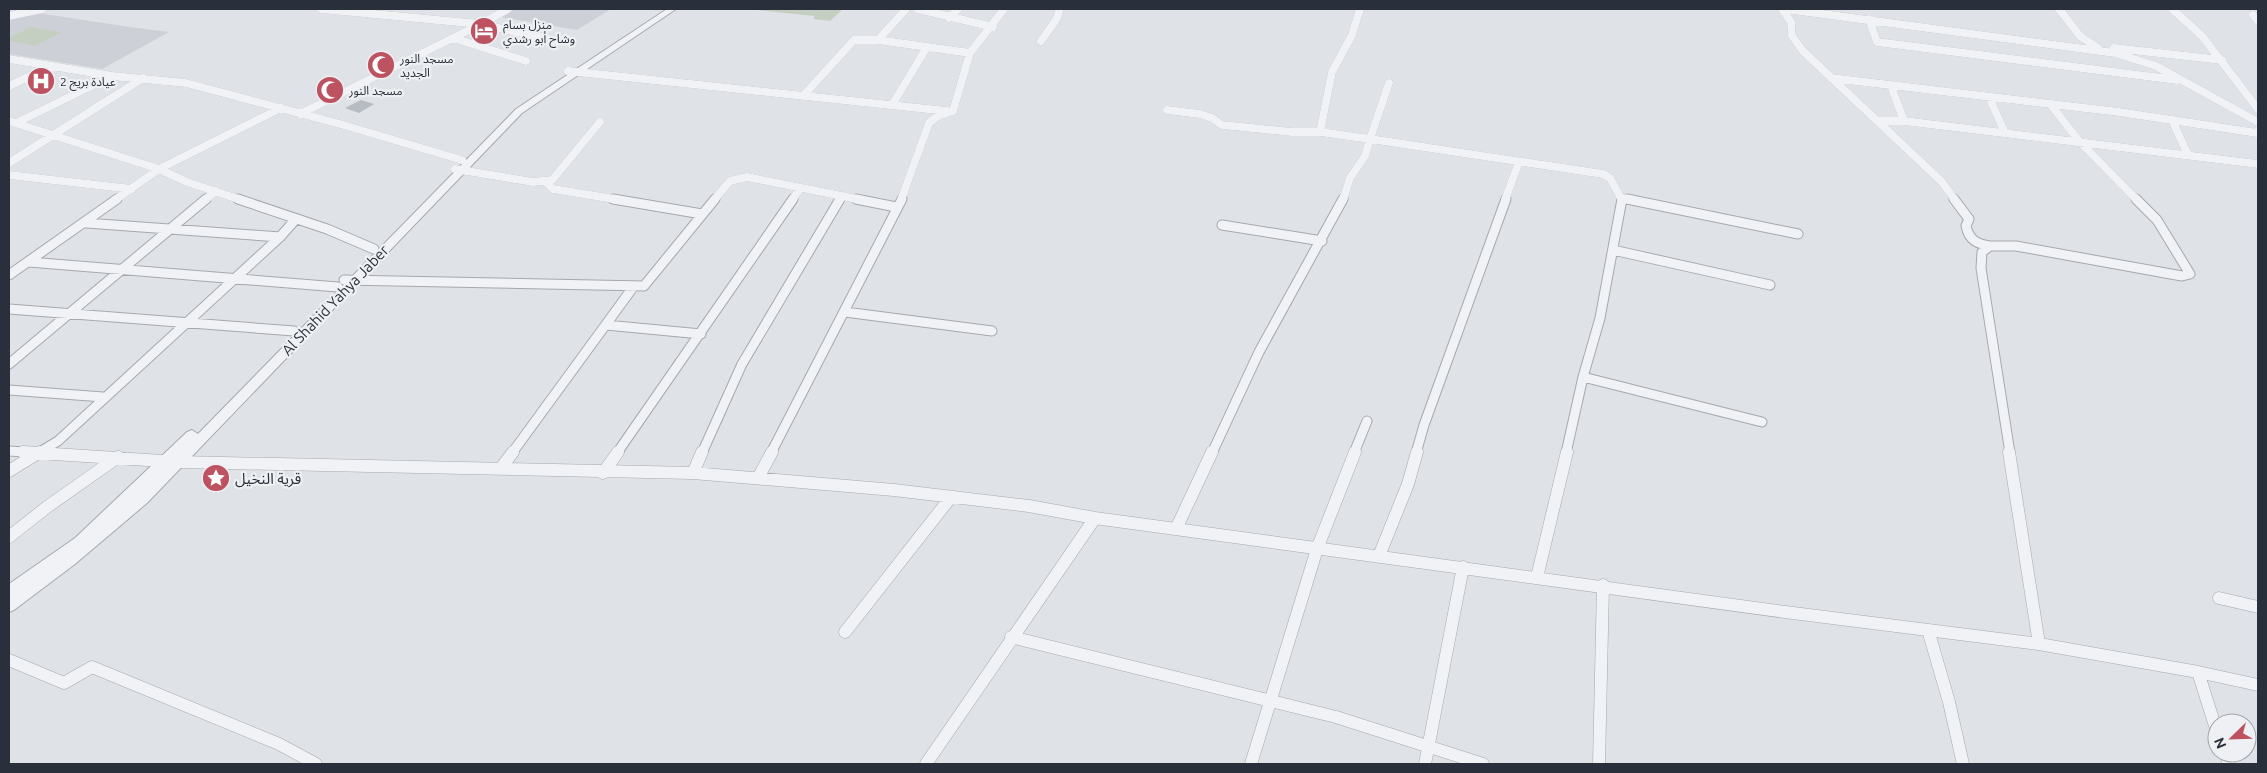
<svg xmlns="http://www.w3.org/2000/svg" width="2267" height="773" viewBox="0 0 2267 773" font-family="Ubuntu,'Noto Sans Arabic',sans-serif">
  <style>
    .built { fill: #cdd1d7 }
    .green { fill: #c4cfc1 }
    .building { fill: #b7bbc2 }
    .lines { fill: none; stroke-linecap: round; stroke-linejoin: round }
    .minor-far2-casing { stroke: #a5a9af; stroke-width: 8 }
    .minor-far1-casing { stroke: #a5a9af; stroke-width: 11 }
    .minor-casing { stroke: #a5a9af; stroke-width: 13 }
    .tertiary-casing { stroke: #a5a9af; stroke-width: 2 }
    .minor-far2 { stroke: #f1f2f5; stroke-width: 8 }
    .minor-far1 { stroke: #f1f2f5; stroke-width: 9 }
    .minor { stroke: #f1f2f5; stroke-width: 12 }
    .tertiary { fill: #f1f2f5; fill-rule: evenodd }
    .labels { text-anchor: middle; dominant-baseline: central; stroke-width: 4.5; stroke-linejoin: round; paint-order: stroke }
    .far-poi-label { font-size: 12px; fill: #2a303b; stroke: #eef0f4; text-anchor: start }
    .street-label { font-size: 15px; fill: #2a303b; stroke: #eef0f4 }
    .poi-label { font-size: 15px; fill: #2a303b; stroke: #eef0f4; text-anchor: start }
  </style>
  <rect width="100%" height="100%" fill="#dfe2e6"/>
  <path class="built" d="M515,9H611L577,30L501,17Z
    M31,12L130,27L169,32L102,69L9,54V18Z"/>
  <path class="green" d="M759,9H843L830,21L814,19V16L758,10Z
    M31,27L62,32L35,46L9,41V38Z"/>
  <path class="building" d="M361,100L374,104L359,113L345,108Z"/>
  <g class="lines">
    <defs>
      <path id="minor-far2" d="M321,9L480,24
        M508,9L481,24L557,41
        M918,9L993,27
        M1782,9L1791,22L1792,36L1803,51L1942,182L1955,200
        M1785,9L2115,53L2156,66L2258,122
        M2059,9L2080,36L2098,48
        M2172,9L2202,36L2258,109
        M2253,15L2258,21
        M9,16L42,9
        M949,18L958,9
        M1869,19L1877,42L2177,80
        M453,38L526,61
        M878,40L906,9
        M1041,41L1056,20L1060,9
        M2114,48L2222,60
        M9,59L112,76L186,83L340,124L462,160
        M568,71L947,111
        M1831,78L2119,112L2257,133L2258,131
        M1389,83L1370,139L1603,174L1610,178L1622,200
        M9,86L52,66
        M1891,86L1904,121
        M803,96L854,40H878L970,53
        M1989,97L2005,133
        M892,105L927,47
        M2051,105L2079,141L2137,200
        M1167,110L1200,114L1212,118L1222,125L1292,132H1320
        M300,114L481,24
        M2172,120L2188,155
        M9,121L159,169L187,182L241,200
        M1877,121H1904L2258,164
        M16,123L112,76
        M9,163L143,78
        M455,169L533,182L552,180L600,122
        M9,175L132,189
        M546,182L553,189L620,200
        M1622,198L1633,200
        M115,200L159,169L281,108
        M205,200L216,191
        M714,200L730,181L747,177L862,200
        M792,200L800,189
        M839,200L842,196
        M901,200L929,123L938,116L953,111L970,53L1004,9
        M1343,200L1350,178L1365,156L1370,139L1320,132L1332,72L1352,35L1360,9
        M1505,200L1519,162"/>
      <path id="minor-far1" d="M238,199L327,229L374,249
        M613,199L702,214
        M856,199L896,207
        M1627,199L1798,234
        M1954,199L1969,219L1966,226C1969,240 1977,244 1990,246
        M86,223L280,237
        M1222,225L1322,241
        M1613,250L1770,285
        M29,262L338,287
        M9,275L117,199
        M344,280L644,286L715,199
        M9,309L294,331
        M845,312L992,331
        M606,325L701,334
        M9,364L206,199
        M1583,377L1762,422
        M9,390L103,397
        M9,451L42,453
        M38,453L58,441L280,237L296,219
        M512,453L634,286
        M617,453L793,199
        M702,453L742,364L840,199
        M771,453L902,199
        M1212,453L1259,352L1343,199
        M1354,453L1367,421
        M1416,453L1424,425L1506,199
        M1566,453L1583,377L1600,318L1622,199
        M2010,453L1981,268L1982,252L1990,246H2016L2182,276L2190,274L2157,220L2136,199"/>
      <path id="minor" d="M23,452L178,462L693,473L894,490L1029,506L1095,518L1785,612L2039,644L2198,672L2258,685
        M2009,452L2039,644
        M501,468L513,452
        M9,471L40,452
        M603,473L618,452
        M693,473L702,452
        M758,478L772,452
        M1176,529L1212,452
        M9,537L47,507L118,457
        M1379,556L1408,484L1417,452
        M1537,577L1567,452
        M2219,598L2258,607
        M1928,630L1949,702L1963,764
        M845,632L951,497
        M1011,637L1336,717L1483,764
        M9,660L64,683L92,667L279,744L316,764
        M2198,672L2217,732
        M2225,753L2229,764
        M926,764L1095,518
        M1251,764L1317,549L1355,452
        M1425,764L1463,567
        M1599,764L1603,585"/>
      <path id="tertiary" d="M667,9H676L522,113L147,503L75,564L14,610L9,612V584L75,538L187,432L192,430L198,434L516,109Z"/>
    </defs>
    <use href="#minor-far2" class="minor-far2-casing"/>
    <use href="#minor-far1" class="minor-far1-casing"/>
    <use href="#minor" class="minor-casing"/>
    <use href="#tertiary" class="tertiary-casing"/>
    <use href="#minor-far2" class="minor-far2"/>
    <use href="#minor-far1" class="minor-far1"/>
    <use href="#minor" class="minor"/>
    <use href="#tertiary" class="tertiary"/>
  </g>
  <defs>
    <symbol id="hotel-disc" viewBox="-11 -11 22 22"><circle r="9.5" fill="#bd5261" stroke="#eef0f4"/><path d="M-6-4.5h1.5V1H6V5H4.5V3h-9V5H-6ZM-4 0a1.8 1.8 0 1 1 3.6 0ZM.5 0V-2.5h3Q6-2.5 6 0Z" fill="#fff"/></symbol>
    <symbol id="mosque-disc" viewBox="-11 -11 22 22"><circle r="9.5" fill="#bd5261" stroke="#eef0f4"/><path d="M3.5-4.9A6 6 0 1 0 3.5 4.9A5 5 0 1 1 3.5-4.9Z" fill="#fff"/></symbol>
    <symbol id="hospital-disc" viewBox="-11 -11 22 22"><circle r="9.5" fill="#bd5261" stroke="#eef0f4"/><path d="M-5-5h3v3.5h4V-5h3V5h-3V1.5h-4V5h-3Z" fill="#fff"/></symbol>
    <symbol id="sight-disc" viewBox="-11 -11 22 22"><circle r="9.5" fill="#bd5261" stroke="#eef0f4"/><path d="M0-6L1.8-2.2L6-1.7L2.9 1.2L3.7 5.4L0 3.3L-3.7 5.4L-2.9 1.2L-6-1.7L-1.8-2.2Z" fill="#fff"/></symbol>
  </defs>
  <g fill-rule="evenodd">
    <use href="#hotel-disc" x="468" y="15" width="32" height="32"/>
    <use href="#mosque-disc" x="365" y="49" width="32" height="32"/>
    <use href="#hospital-disc" x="25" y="65" width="32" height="32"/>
    <use href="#mosque-disc" x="314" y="74" width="32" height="32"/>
    <use href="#sight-disc" x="200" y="462" width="32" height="32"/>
  </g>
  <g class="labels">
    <g class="far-poi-label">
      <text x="503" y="24">منزل بسام<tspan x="503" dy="14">وشاح أبو رشدي</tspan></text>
      <text x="400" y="58">مسجد النور<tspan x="400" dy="14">الجديد</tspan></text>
      <text x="60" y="81">عيادة بريج 2</text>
      <text x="349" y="90">مسجد النور</text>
    </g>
    <g class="street-label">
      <text transform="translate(335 300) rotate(-46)">Al Shahid Yahya Jaber</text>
    </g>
    <g class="poi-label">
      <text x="235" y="478">قرية النخيل</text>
    </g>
  </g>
  <rect width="2267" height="773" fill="none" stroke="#2a303b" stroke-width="20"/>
  <g transform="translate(2232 738) rotate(247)"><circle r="24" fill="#eef0f4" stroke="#a0a3aa"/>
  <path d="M0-4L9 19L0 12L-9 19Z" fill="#bd5261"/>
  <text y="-8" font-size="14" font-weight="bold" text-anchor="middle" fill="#2a303b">N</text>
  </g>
</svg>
